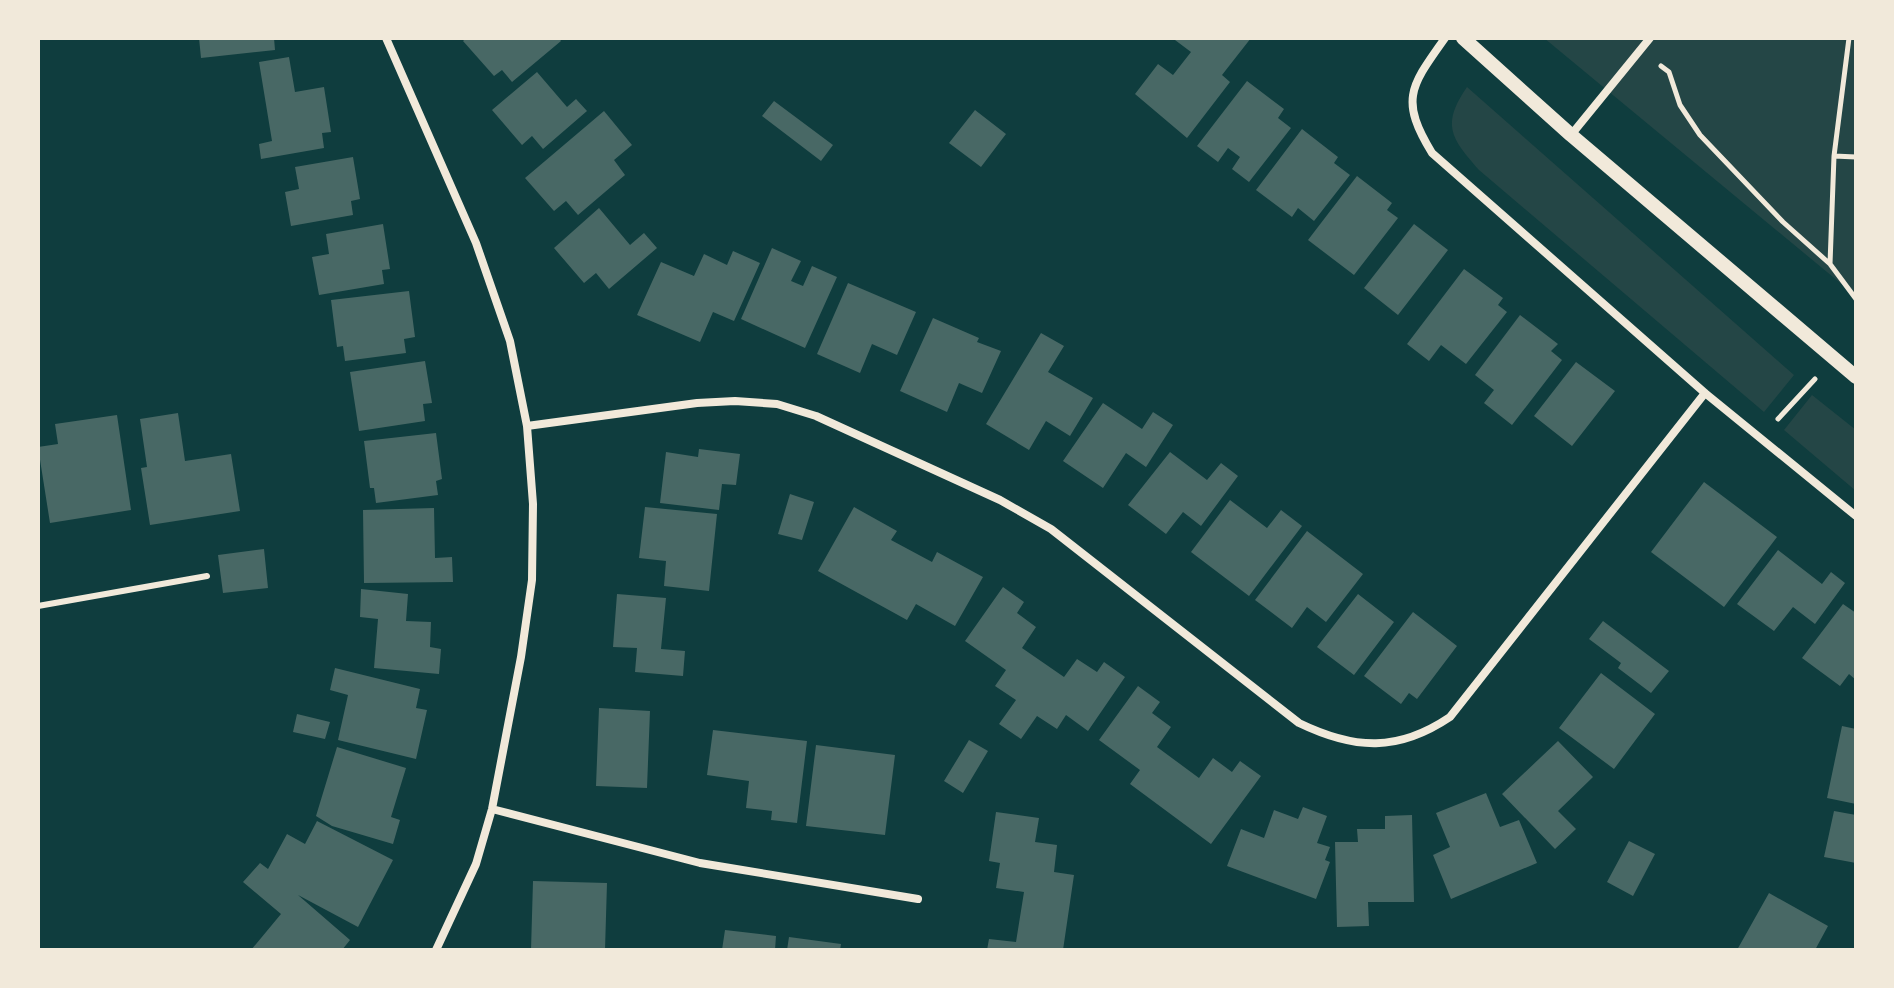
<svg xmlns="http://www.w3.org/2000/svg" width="1894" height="988" viewBox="0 0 1894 988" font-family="'Titillium Web',sans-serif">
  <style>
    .green { fill: #244646 }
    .building { fill: #486865 }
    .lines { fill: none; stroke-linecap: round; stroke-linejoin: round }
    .path { stroke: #f1e9da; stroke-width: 5 }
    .service { stroke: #f1e9da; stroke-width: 6 }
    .minor { stroke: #f1e9da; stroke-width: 8 }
    .tertiary { stroke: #f1e9da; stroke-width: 14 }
  </style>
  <rect width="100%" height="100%" fill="#0f3d3e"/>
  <path class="green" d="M1544,38H1856V296Z
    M1467,87L1794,375L1764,412L1479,170C1451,138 1441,125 1467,87Z
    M1812,395L1856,430V491L1784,430Z"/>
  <path class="building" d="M199,38H274L275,50L201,58Z
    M466,38H559L561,41L512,82L502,70L494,76L463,41Z
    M1176,38H1251L1222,75L1230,82L1187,138L1135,94L1158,64L1173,75L1191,52L1175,40Z
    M289,57L295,92L324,87L331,132L322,133L324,148L261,159L259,144L272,141L259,62Z
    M537,72L567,107L576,99L587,111L543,149L532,136L522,145L492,110Z
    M1247,81L1284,109L1278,118L1291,128L1249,182L1232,169L1240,157L1228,148L1218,162L1197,146Z
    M774,101L833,145L821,161L762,116Z
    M975,110L1006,134L981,167L949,143Z
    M604,111L632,145L614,160L625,175L578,215L566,201L554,211L525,178Z
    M1302,129L1338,157L1334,163L1350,175L1314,221L1298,208L1292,217L1256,190Z
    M353,157L360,199L351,201L353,215L291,226L285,192L299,189L295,167Z
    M1357,176L1392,203L1387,210L1398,218L1354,275L1308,240Z
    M599,208L630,245L644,233L657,248L609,289L596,273L584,283L554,248Z
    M383,224L390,269L382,270L384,284L319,295L312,257L329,254L326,234Z
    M1414,224L1448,250L1398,315L1364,288Z
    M772,248L801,261L791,281L803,286L812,266L837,277L805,348L741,319Z
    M733,251L760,263L734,321L713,312L700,342L637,315L661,262L694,276L704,254L727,265Z
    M1464,269L1503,298L1498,305L1507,312L1466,364L1441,345L1429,361L1407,344Z
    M848,283L916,312L897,355L872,344L860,373L817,354Z
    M409,291L415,337L404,339L406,353L345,361L343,346L337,347L331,300Z
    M1520,315L1558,344L1551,351L1562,360L1512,425L1484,403L1494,390L1475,375Z
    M933,318L979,338L977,342L1001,351L982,393L959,383L947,412L900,391Z
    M1041,333L1064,346L1048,372L1093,398L1070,436L1046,421L1029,450L986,424Z
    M425,361L432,403L423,404L425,421L359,431L350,372Z
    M1576,362L1615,391L1572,446L1534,416Z
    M1103,403L1142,429L1153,412L1173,425L1146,467L1126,453L1103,488L1063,461Z
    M178,413L185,461L231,454L240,511L150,525L141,468L147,467L140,419Z
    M117,415L131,510L50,523L38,447L58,444L55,424Z
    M436,433L442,479L436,481L438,495L376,503L374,488H370L364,441Z
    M699,449L740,454L736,485L722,484L719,510L660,503L666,452L698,457Z
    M1170,452L1207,480L1221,463L1238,476L1201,526L1183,512L1166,534L1128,505Z
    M1704,482L1777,537L1724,607L1651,552Z
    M790,494L814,502L802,540L778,534Z
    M1230,500L1267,528L1281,510L1302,526L1249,596L1191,552Z
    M645,507L717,514L709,591L664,586L666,561L639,558Z
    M854,507L897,531L891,540L932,562L937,552L983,577L955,626L916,604L907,620L818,571Z
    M434,508L435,558L452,557L453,582L364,583L363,510Z
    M1307,531L1363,574L1326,622L1307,607L1292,628L1255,600Z
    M264,549L268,588L223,593L218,555Z
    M1778,550L1822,584L1831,572L1845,583L1815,624L1793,607L1774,631L1737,604Z
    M1003,587L1024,602L1017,613L1036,627L1022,648L1064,677L1077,659L1097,672L1104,662L1125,677L1088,731L1066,715L1057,729L1037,716L1021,739L999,724L1016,700L995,686L1006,670L965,641Z
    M361,589L408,594L406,621L431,622L430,647L441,649L439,674L374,668L378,619L360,617Z
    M617,594L666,598L661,649L685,651L683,676L635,672L637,648L613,647Z
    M1358,594L1394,622L1354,675L1317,647Z
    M1843,604L1856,613V680L1849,674L1840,686L1802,658Z
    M1413,612L1457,646L1417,699L1409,693L1401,704L1364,676Z
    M1603,621L1669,671L1651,693L1618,668L1621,663L1589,639Z
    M335,668L420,689L416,708L427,710L416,759L338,740L348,695L330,690Z
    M1601,673L1655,714L1614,769L1559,728Z
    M1138,686L1160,702L1152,713L1171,727L1157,747L1199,778L1213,758L1232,772L1240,761L1261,776L1211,844L1130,784L1140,770L1099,740Z
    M599,708L650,711L647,788L596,786Z
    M297,714L330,722L325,739L293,732Z
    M1842,726L1856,729V804L1827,798Z
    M713,730L807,741L797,823L771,820L772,811L746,808L749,781L707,775Z
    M969,740L988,751L963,793L944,781Z
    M1558,741L1593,777L1558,811L1576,829L1555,849L1502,794Z
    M816,745L895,755L885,835L806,826Z
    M337,747L406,768L391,817L400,820L393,844L332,826L316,816Z
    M1486,793L1500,827L1519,820L1537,863L1451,899L1433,855L1450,847L1436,813Z
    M1303,807L1327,816L1317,843L1330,847L1325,860L1330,862L1316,899L1227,866L1241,829L1264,838L1274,810L1298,819Z
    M1834,811L1856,815V863L1824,857Z
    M996,812L1039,818L1035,842L1057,845L1054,872L1074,875L1063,950H987L989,939L1016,942L1024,892L996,888L1000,863L989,861Z
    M1412,815L1414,902H1368L1369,926L1337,927L1335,842H1358L1357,829H1385V816Z
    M317,821L393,860L358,927L298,895L350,940L342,950H251L281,914L243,882L260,863L268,869L287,834L305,844Z
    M1629,841L1655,854L1633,896L1607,882Z
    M533,881L607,883L605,950H531Z
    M1769,893L1828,926L1815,950H1737Z
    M725,930L776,936L775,950H722Z
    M789,937L841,944L840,950H787Z"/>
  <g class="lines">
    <path class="path" d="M1661,66L1669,72L1680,105L1700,135L1783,222L1830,264L1856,299
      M1834,156L1856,157
      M1830,264L1834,156L1849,38
      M1778,419L1815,379"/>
    <path class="service" d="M38,606L207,576"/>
    <path class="minor" d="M386,38L476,243L510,341L527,426L533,504L532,580L521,657L492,809L476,864L436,950
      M1445,38C1411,86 1399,99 1432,153L1705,393L1856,516
      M1571,135L1650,38
      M527,426L697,403L735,401L777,404L816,416L1000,500L1051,529L1299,723C1355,750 1398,752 1450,717L1705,393
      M492,809L700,863L918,899"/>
    <path class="tertiary" d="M1463,38L1571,135L1856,377"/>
  </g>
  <rect width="1894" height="988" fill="none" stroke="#f1e9da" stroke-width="80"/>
</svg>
